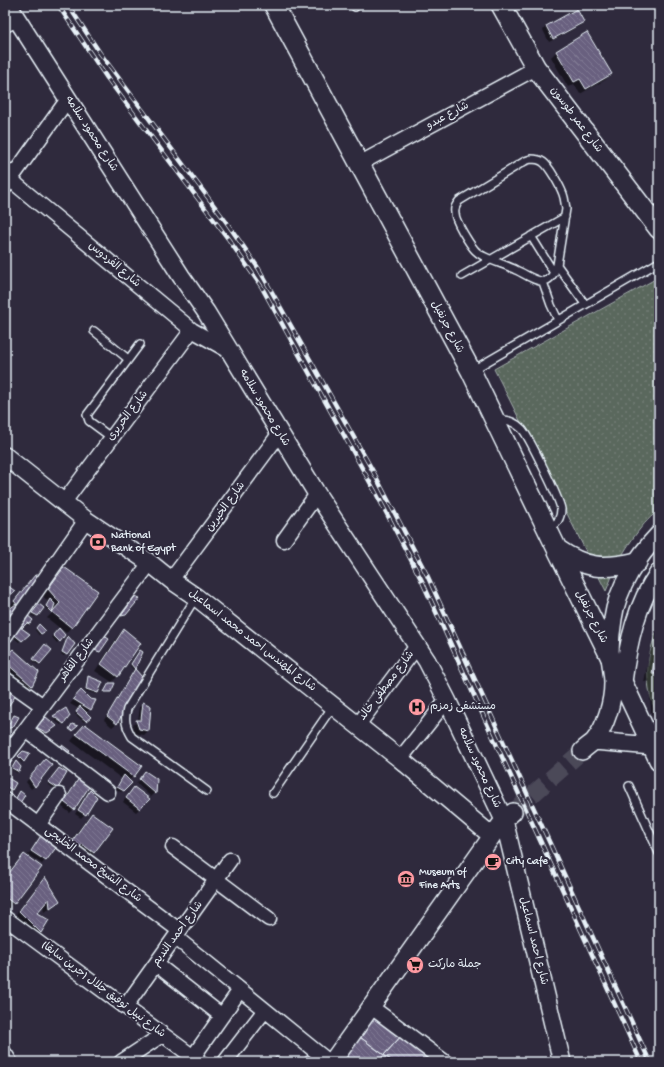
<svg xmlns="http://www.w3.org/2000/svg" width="664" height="1067" viewBox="0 0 664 1067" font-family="'Gochi Hand','Playpen Sans Arabic',sans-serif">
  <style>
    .grass { fill: url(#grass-dots); stroke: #a1acaa }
    .garden { fill: #5a675d; stroke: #a1acaa }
    .shadow { fill: #0007 }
    .building { fill: url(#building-back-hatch); stroke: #e8f1f8 }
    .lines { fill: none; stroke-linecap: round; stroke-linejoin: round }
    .tertiary-tunnel { stroke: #4b4859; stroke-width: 17; stroke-dasharray: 17 8; stroke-linecap: butt }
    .service-casing { stroke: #e8f1f8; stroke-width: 10 }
    .minor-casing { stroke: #e8f1f8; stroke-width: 17 }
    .tertiary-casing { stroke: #e8f1f8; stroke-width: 20 }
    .secondary-casing { stroke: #e8f1f8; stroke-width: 22 }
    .service { stroke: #2f2a3d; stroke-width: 7 }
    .minor { stroke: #2f2a3d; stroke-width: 14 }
    .tertiary { stroke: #2f2a3d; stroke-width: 17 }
    .secondary { stroke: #2f2a3d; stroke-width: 19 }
    .rail-casing { stroke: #e8f1f8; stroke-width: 4.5 }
    .rail { stroke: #2f2a3d; stroke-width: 3; stroke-dasharray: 9; stroke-linecap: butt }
    .labels { text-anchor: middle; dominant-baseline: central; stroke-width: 4; stroke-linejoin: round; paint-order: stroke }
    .street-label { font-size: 11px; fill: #e8f1f8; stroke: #2f2a3d }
    .poi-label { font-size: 11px; fill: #e8f1f8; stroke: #2f2a3d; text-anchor: start }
  </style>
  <defs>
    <pattern id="grass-dots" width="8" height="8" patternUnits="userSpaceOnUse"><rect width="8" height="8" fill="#5a675d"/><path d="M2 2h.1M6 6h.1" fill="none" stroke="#727d75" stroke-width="1.8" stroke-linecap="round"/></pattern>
    <pattern id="building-back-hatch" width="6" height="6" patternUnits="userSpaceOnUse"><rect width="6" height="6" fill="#69617f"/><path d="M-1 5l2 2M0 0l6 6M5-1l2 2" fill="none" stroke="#7e7892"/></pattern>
  </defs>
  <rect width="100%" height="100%" fill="#2f2a3d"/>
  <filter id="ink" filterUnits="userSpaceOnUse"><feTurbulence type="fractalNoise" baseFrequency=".025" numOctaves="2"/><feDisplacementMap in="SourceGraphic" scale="8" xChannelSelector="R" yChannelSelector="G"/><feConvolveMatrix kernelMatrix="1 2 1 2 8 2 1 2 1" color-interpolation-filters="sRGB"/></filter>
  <g filter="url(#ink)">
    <path class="grass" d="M659,277V511C645,518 624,550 617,565C613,573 610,582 606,591L494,369Z"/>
    <path class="garden" d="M659,625V719C643,685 645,660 659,625Z"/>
    <path class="shadow" d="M582,22L579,26L549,42L543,30L547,26Z
      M557,51L611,74L605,80L580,94L574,84L568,87L551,57Z
      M64,568L71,627L66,633L47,618L55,610L53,607L51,613L45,608L48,602L43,596L58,574Z
      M32,580L16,609L5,623V613L13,608L11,605Z
      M39,606L42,608L35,617L31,615Z
      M24,617L30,624L28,625L25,624L20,629L28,634L19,642L11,635L20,628L19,624Z
      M39,625L43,633L39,635L35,630Z
      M59,630L64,635L57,643L52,637Z
      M124,630L118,676L112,682L95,671L118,636Z
      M659,630V735L651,712L649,681L644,682L650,652Z
      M68,638L66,654L64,656L61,654Z
      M44,647L51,650L38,665L33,661Z
      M142,652L134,669L141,677L116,724L112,727L104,720L135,671L130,666L139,653Z
      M5,657L32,685L28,689L5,669Z
      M89,677L98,693L96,694L85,691L87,679Z
      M78,695L90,709L86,713L89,717L84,722L75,714L79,709L70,704Z
      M143,703L148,731L144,735L135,733L133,725L138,721L140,707Z
      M65,709L69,715L61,725L53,719Z
      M46,719L54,727L44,734L35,729Z
      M79,731L140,767L129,781L131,783L121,792L116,789L122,779L71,741Z
      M24,752L23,761L22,763L18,758Z
      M16,763L18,771L17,773L11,769Z
      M41,764L35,786L31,789L26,782Z
      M57,771V787L55,789L48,784Z
      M146,773L156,779L155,793L151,797L136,783Z
      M5,778L12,790L10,791L5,789Z
      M79,779L74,809L70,813L61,806L75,783Z
      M90,791L85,814L81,818L75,814L86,795Z
      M130,792L149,799L136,812L123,802Z
      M92,814L94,853L88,859L66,847L86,820Z
      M39,839L56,845L42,864L28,855Z
      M24,855L13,903L7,909L5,907V878Z
      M40,885L59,900L53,906L44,912L43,904L35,913L40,932L34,938L13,918Z
      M377,1012L423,1062H337Z"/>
    <path class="building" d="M577,9L584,22L553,39L546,26Z
      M587,32L612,74L586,89L580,79L574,82L556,51Z
      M64,567L98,591L72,628L52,612L60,603L48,589Z
      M35,575L43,576L19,607L14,601Z
      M5,584L15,591L5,600Z
      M135,596L140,598L126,615L121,616Z
      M50,599L55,604L52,612L46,606Z
      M16,604L17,611L5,625V612Z
      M39,604L44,608L38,616L32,613Z
      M26,614L33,620L30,624L27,623L22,628L21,621Z
      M39,624L46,631L41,634L36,628Z
      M17,625L30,634L22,641L12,633Z
      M59,628L65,635L60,642L53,635Z
      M124,629L141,643L118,677L101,664Z
      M68,636L75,644L67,655L62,652Z
      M104,636L109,639L100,652L94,650Z
      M659,638V705L657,694V674H652L655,653Z
      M45,644L52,650L40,664L33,659Z
      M13,649L39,672L32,686L5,662V656Z
      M140,650L143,652L135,669L131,664Z
      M135,669L142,677L117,724L107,716Z
      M88,676L103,682L98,693L86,689Z
      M109,683H115L111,692H104Z
      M5,689L16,695L5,711Z
      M81,690L90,699L96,700L91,710L73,699Z
      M143,702L151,706L149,731L139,729L136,720H141Z
      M80,706L91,717L86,721L76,712Z
      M66,708L70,716L64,724L53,716Z
      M14,715L19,717L13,727L6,729Z
      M46,717L57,726L47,733L36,727Z
      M72,724L78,726L72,731L69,729Z
      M85,724L142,766L134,777L76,734Z
      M62,745L70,751L66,755L57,749Z
      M23,751L30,753L24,762L18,756Z
      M10,756L14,758L7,768L5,767V763Z
      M45,759L52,765L35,787L29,778Z
      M16,761L21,767L19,772L12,768Z
      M59,768L67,773L58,788L48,782Z
      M145,771L157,779L156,794L139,779Z
      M124,775L132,783L124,791L117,787Z
      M5,776L16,783L12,790L5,786Z
      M79,778L89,787L74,810L64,802Z
      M134,787L150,799L140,809L126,798Z
      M90,790L97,797L86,815L78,810Z
      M20,791L25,795L20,803L15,800Z
      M92,813L113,828L94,853L82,844L80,847L72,841Z
      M42,834L58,845L46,861L31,851Z
      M24,854L42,867L14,904L5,897V878Z
      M45,877L60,901L50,908L49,899L37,913L49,920L41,933L19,911Z
      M377,1011L402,1035L384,1055L356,1034Z
      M405,1032L433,1053L424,1062H394L384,1055Z
      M356,1034L384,1055L377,1062H338Z
      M311,1052L327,1062H300Z
      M384,1055L392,1062H377Z
      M276,1057L281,1058L291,1062H270Z"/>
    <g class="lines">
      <path class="tertiary-tunnel" d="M513,812L582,751"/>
      <defs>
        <path id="service" d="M354,5L355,7
          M531,159C535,159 539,159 543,162C549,166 560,186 563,194C565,199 565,204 566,209L557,265C548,293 534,278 516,270C506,265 495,262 485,257C481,255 477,253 474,249C469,243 455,221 455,213C454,208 456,205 459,201L525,161Z
          M531,236L554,273
          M557,265L585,304
          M462,276L565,217
          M543,282L551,305L558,320
          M94,331L128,359
          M471,371L659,262
          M497,420C506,419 515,422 522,429C528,435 560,500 561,509C561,517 557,525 549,529
          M112,438L89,421L87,415L140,344
          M196,597L127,709C124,720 126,727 132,737L207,791
          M629,786L659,853
          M273,793L333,706"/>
        <path id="minor" d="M5,25L17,19
          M359,164L536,68
          M5,168L11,178L18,186L192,330L231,352
          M5,187L68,99
          M64,502L192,330
          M284,540L317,494
          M171,580L280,433
          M5,636L86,520
          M5,679L43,706
          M358,725L417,646
          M26,730L108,792
          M5,757L150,563
          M400,759L447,700
          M5,800L180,931
          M38,825L59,795
          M173,847L269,919
          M5,918L200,1062
          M175,937L329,1062
          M156,964L222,1016
          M370,1006L445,1062
          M125,1007L230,860
          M5,1054L10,1062
          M193,1057L240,990
          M121,1062L162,1035
          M225,1062L265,1010"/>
        <path id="tertiary" d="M8,5L181,276L206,312L317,494L427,661L447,700L504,820L562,1062
          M5,456L86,520L150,563L171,580L196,597L400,759L492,836
          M623,682C628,643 636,605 659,572
          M594,741L652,746
          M582,751C586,747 591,744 594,741C606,726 613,702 613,683C613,673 610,663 610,653C610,642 611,630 613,619C617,588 638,556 659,534
          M332,1062L492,836L504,820L513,812"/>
        <path id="secondary" d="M274,5L471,371L557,549L609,654L659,760
          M501,5L536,68L659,229
          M557,549C586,569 603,570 637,562"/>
      </defs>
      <use href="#service" class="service-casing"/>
      <use href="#minor" class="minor-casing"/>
      <use href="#tertiary" class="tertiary-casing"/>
      <use href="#secondary" class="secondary-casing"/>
      <use href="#service" class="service"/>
      <use href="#minor" class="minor"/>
      <use href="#tertiary" class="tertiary"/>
      <use href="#secondary" class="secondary"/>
      <defs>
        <path id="rail" d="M58,5L107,78L229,240L261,286L377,495L421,579L641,1062
          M68,5L100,53L227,223L259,269L374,473L427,575L650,1062"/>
      </defs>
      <use href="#rail" class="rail-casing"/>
      <use href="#rail" class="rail"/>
    </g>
  </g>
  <defs>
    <symbol id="bank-disc" viewBox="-11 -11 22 22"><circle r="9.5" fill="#ff9aa2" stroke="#2f2a3d"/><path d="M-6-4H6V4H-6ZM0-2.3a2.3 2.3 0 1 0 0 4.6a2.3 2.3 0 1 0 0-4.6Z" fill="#111"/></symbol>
    <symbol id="hospital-disc" viewBox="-11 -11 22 22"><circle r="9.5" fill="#ff9aa2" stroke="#2f2a3d"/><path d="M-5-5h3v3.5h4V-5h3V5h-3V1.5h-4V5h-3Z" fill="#111"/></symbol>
    <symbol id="cafe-disc" viewBox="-11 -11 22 22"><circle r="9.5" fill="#ff9aa2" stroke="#2f2a3d"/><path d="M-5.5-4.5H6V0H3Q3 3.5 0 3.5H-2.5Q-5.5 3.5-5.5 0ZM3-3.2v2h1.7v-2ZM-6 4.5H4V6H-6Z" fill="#111"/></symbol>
    <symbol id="museum-disc" viewBox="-11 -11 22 22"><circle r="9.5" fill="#ff9aa2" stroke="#2f2a3d"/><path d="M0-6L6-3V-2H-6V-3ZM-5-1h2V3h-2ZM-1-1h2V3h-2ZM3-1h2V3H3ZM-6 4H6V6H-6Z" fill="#111"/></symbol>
    <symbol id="supermarket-disc" viewBox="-11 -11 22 22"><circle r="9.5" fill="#ff9aa2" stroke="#2f2a3d"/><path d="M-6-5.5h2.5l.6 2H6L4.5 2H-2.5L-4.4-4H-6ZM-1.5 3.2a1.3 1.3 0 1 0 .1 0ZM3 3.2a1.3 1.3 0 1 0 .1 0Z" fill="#111"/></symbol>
  </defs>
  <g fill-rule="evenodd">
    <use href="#bank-disc" x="88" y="532" width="20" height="20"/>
    <use href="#hospital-disc" x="407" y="697" width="20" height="20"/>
    <use href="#cafe-disc" x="483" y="852" width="20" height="20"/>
    <use href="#museum-disc" x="396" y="869" width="20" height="20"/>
    <use href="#supermarket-disc" x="405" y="955" width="20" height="20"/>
  </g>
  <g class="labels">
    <g class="street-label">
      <text transform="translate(448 116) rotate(-28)">شارع عبدو</text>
      <text transform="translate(576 120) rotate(53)">شارع عمر طوسون</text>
      <text transform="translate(91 134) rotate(57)">شارع محمود سلامه</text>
      <text transform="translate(114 265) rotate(40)">شارع الفردوس</text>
      <text transform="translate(447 327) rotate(62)">شارع جرنفيل</text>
      <text transform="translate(264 408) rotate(59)">شارع محمود سلامه</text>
      <text transform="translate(128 416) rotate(-53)">شارع الحريرى</text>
      <text transform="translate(226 507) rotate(-54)">شارع الخيرين</text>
      <text transform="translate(591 617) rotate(63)">شارع جرنفيل</text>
      <text transform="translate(252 641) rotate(38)">شارع المهندس احمد محمد اسماعيل</text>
      <text transform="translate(77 660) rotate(-53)">شارع القاهر</text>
      <text transform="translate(387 686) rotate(-53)">شارع مصطفى خالد</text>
      <text transform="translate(479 768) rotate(65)">شارع محمود سلامه</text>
      <text transform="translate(93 865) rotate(37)">شارع الشيخ محمد الخليجى</text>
      <text transform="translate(178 934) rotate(-54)">شارع احمد النديم</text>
      <text transform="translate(533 941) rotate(76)">شارع احمد اسماعيل</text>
      <text transform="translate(103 990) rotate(37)">شارع نبيل توفيق جلال (جرين سابقا)</text>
    </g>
    <g class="poi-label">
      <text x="111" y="536">National<tspan x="111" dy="13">Bank of Egypt</tspan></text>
      <text x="430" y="707">مستشفى زمزم</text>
      <text x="506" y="862">City Cafe</text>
      <text x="419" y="873">Museum of<tspan x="419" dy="13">Fine Arts</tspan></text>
      <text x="428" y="965">جملة ماركت</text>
    </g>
  </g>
  <rect width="664" height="1067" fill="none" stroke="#2f2a3d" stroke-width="20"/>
  <rect x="10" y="10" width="644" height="1047" fill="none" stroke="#e8f1f8" stroke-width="1.5" filter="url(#ink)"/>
</svg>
